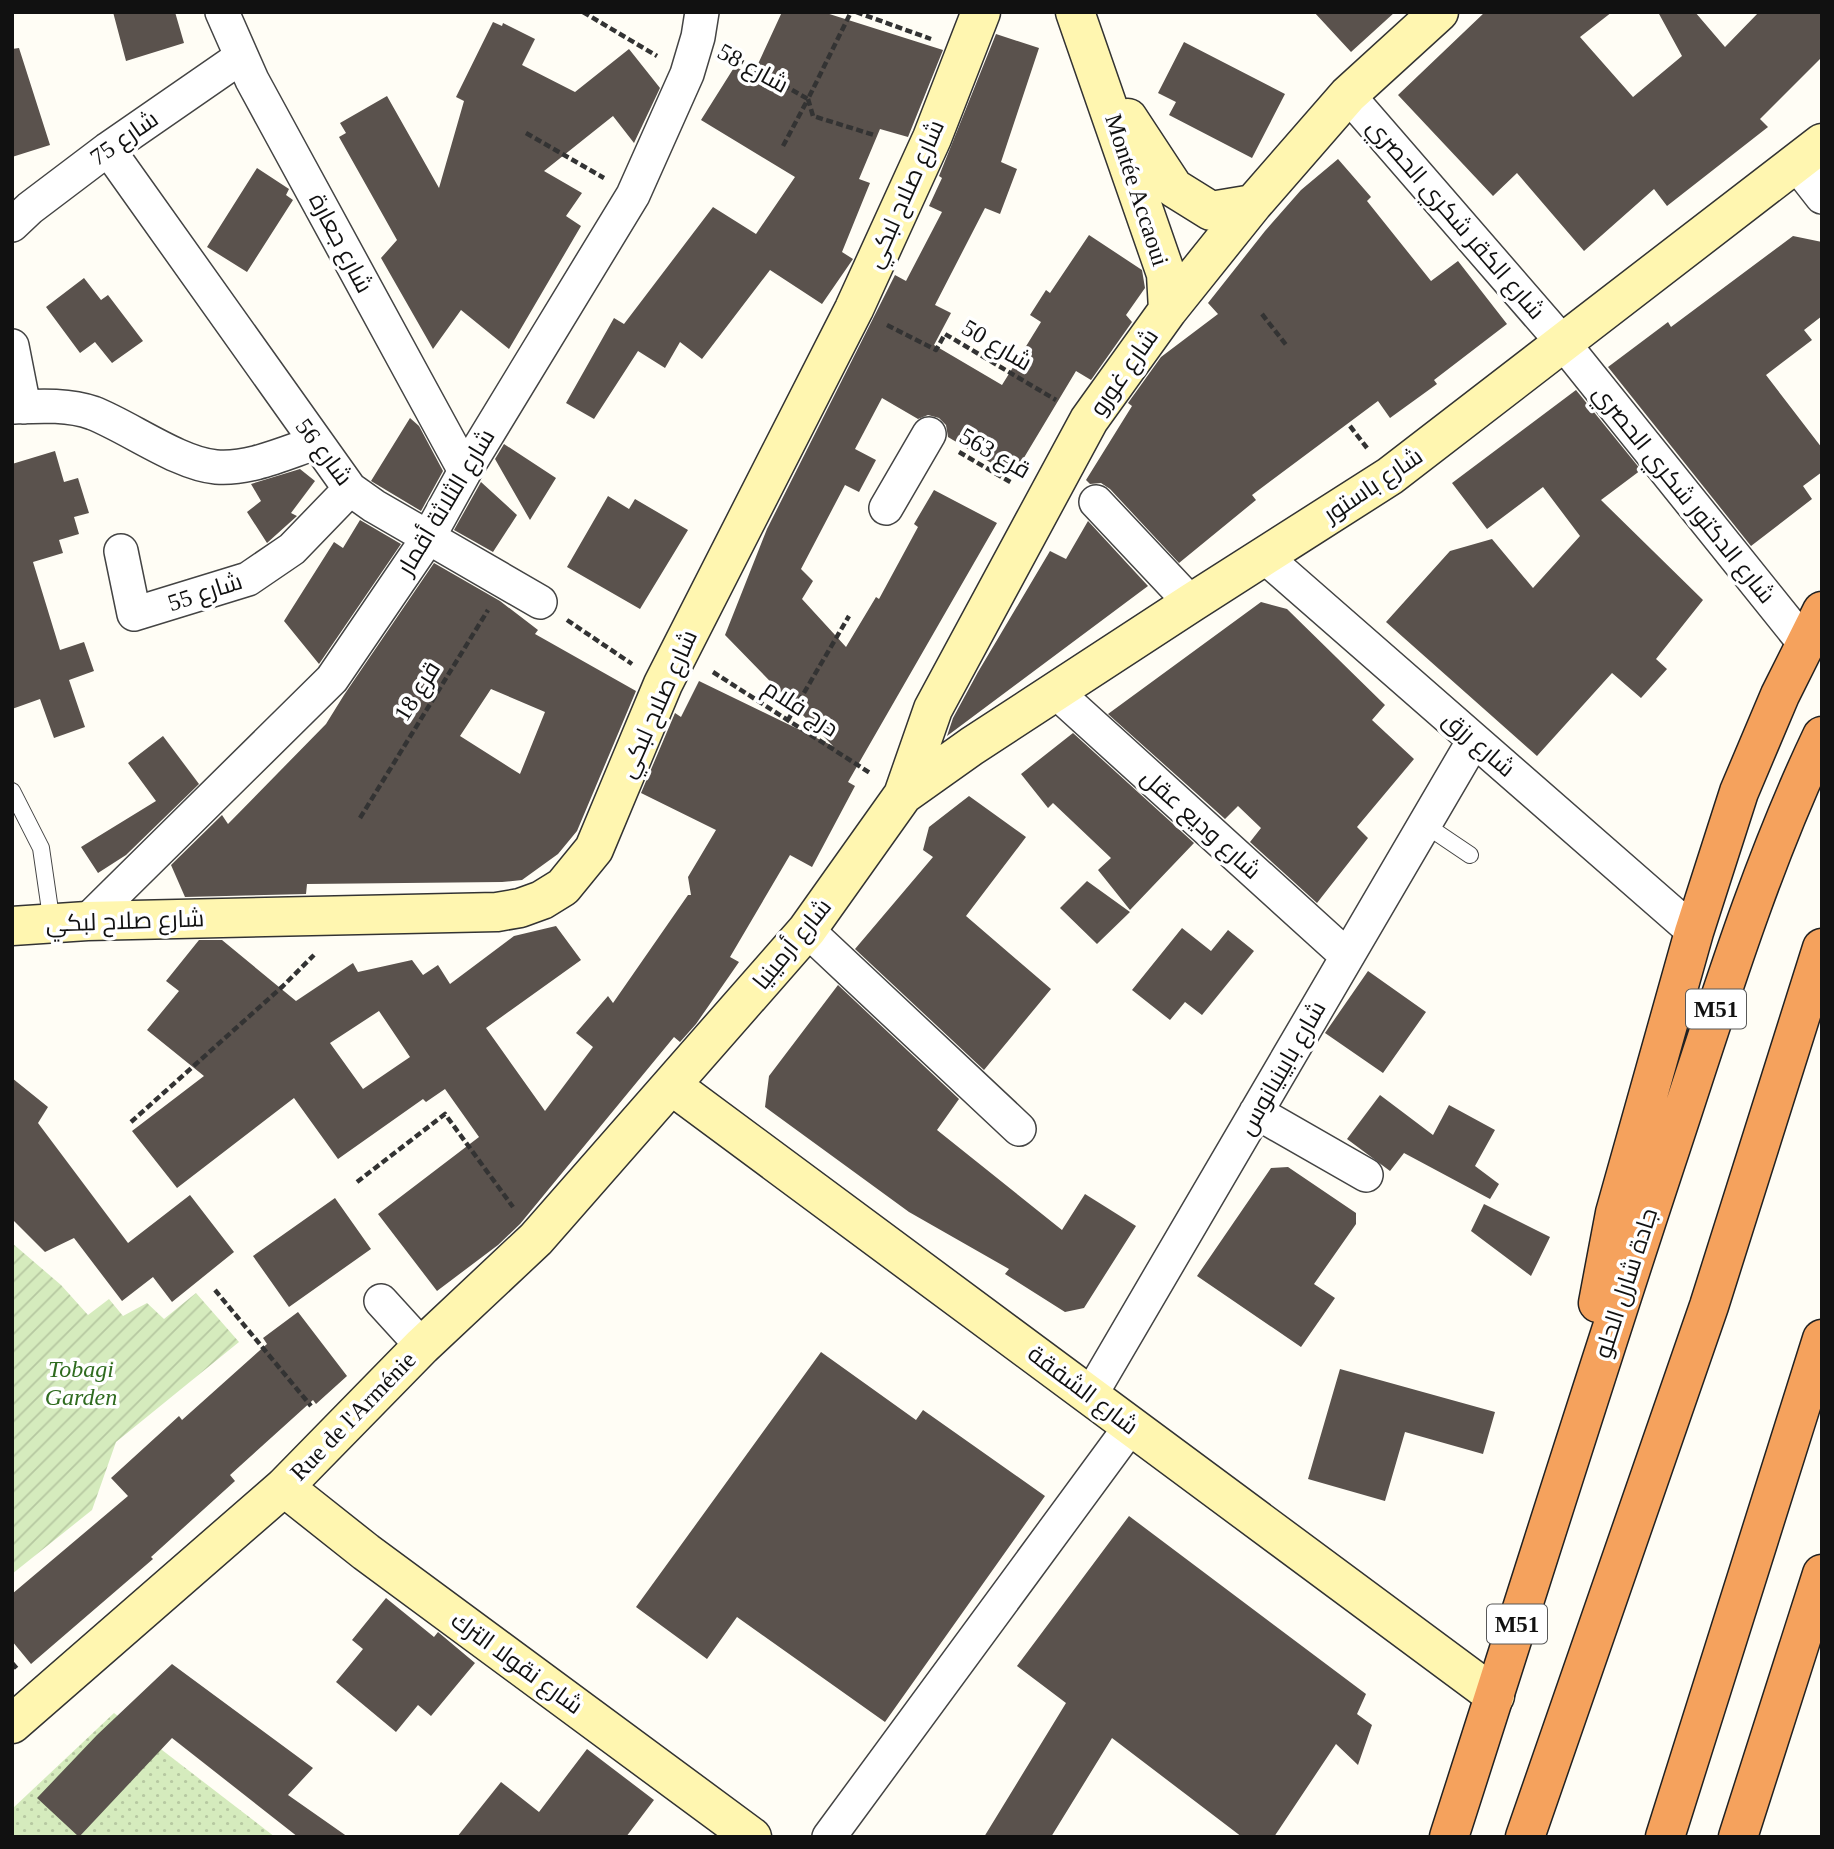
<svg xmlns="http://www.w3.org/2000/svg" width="1834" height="1849" viewBox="0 0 1834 1849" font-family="'Times New Roman',Cairo,serif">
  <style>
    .park { fill: url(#park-dots) }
    .garden { fill: url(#garden-furrows) }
    .building { fill: #5a524d; fill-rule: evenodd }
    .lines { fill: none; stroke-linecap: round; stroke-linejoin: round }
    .lane-casing { stroke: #444; stroke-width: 18 }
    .street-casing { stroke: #444; stroke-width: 36 }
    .secondary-casing { stroke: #333; stroke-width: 41 }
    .highway-casing { stroke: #222; stroke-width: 41 }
    .path { stroke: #333; stroke-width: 4.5; stroke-dasharray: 7 3.5; stroke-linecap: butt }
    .lane { stroke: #fff; stroke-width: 16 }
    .street { stroke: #fff; stroke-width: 33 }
    .secondary { stroke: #fff6b0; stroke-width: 38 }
    .highway { stroke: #f5a25d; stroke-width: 38 }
    .labels { text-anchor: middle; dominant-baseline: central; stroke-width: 7; stroke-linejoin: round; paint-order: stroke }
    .shield { fill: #fff; stroke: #585858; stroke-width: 2 }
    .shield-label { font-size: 23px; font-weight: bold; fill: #111 }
    .street-label { font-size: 24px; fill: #111; stroke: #fff }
    .park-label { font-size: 24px; font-style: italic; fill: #2f6b1f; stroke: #fff }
  </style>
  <defs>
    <pattern id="park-dots" width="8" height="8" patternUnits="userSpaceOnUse" patternTransform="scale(1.75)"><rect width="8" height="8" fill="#d5ebbd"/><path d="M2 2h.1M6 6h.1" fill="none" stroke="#b6c8a1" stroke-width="1.8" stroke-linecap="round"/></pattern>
    <pattern id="garden-furrows" width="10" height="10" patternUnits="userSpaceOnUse" patternTransform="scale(1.75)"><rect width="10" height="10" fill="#d5ebbd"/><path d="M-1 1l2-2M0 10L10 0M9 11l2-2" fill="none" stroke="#b6c8a1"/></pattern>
  </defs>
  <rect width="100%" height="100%" fill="#fffdf5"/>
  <path class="park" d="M114,1713L275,1837H12V1809Z"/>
  <path class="garden" d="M12,1243L61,1285L88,1315L109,1299L123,1316L147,1303L164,1319L196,1293L239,1342L116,1442L92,1510L12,1574Z"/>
  <path class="building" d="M113,12H175L184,43L126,61Z
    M782,12H823L943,50L908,137L880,129L859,179L870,183L842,252L853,259L822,304L770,270L702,359L680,342L665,368L638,351L594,419L566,403L614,318L624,324L713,207L756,234L795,177L701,120L735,66L752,77Z
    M1314,12H1395L1351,52Z
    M1485,12H1612L1580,37L1633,97L1682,56L1658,12H1695L1725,47L1759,12H1822V57L1760,119L1768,127L1667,206L1654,189L1584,251L1517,173L1493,196L1398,95Z
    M493,22L502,26L503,23L535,39L522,65L575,92L629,49L660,88L634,143L613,116L544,171L582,193L566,216L581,226L509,349L461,310L433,349L381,258L397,240L339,137L346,133L340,123L387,96L439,188L464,101L456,97Z
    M996,34L1039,48L1001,162L1017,169L1000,214L985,208L935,305L951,313L934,345L1002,385L1041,322L1030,315L1046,290L1050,293L1089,235L1142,270L1145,288L1126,315L1132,322L1091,380L1076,371L1013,476L948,437L946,425L939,418L928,415L918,419L882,398L855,449L876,460L859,492L845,485L801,569L813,581L802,599L846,647L876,597L879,599L918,527L914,524L934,490L997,523L848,782L855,786L812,867L790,855L730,957L739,962L696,1024L680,1042L674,1037L520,1224L498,1245L437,1291L378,1214L479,1137L445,1089L426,1102L423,1099L338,1159L294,1098L177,1188L132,1131L204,1076L147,1030L179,991L166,981L199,940H222L296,1001L353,963L358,972L412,960L423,975L438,965L450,984L514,936L556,926L581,960L486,1028L545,1111L593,1047L576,1033L608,996L613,1003L688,895H691L688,877L716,830L641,793L675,713L681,717L699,681L833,746L725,635L767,529L895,275L906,281L942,212L929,206L942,178L939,176ZM379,1011L410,1057L363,1089L330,1043Z
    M1184,42L1285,94L1252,158L1169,115L1176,102L1158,93Z
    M19,48L50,145L12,157V49Z
    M1338,159L1371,197L1367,201L1431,281L1458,261L1507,324L1434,380L1437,384L1390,418L1378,401L1252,495L1256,500L1179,563L1110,489L1101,483L1090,484L1086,480L1132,406L1128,403L1161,357L1218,314L1208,303L1265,231L1301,190Z
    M257,168L289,189L286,195L293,200L247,272L207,247Z
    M1793,236L1822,242V316L1804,330L1812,340L1766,375L1822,448V472L1803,486L1812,499L1751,546L1608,367L1668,322L1671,327Z
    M84,278L101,300L108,295L143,341L112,363L95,342L80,353L46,307Z
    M1576,390L1641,470L1601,500L1703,600L1656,659L1667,669L1641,698L1612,673L1537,756L1386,622L1450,551L1492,539L1533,588L1580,536L1543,487L1487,529L1452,483Z
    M410,418L419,426L443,471L421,511L371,481Z
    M504,444L556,478L530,520L495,459Z
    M55,451L64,482L78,478L89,513L74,517L79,534L59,540L63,553L33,562L60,650L84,642L94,671L69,680L85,727L54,738L40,699L12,709V464Z
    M300,469L315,481L291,513L297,516L267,543L247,512L261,501L251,484Z
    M481,482L517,515L493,552L454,530Z
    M608,496L629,509L635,499L688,530L640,609L567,567Z
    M360,520L401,544L319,664L284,621L334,542L343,548Z
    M1088,521L1148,586L947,736L953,718L978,672L1050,551L1066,559Z
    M434,563L500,601L538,630L535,634L636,691L577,831L558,854L522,880L502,882L307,884L306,894L185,897L171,865L222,815L228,824L326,724L344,695ZM491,689L545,712L520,774L460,736Z
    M1261,602L1287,609L1385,705L1372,720L1414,759L1357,827L1368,838L1317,903L1250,842L1261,828L1238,806L1225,819L1108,714Z
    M1073,733L1194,843L1130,910L1098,870L1111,858L1053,803L1048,808L1021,774Z
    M163,736L199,784L126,855L98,873L81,847L156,801L128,763Z
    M969,796L1026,837L966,916L1051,989L984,1070L855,949L933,857L923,850L929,827Z
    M1087,881L1130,912L1097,944L1060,908Z
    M1182,928L1211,951L1228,930L1254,951L1202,1015L1185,1002L1170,1020L1132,990Z
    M1368,971L1426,1012L1383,1073L1325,1033Z
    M838,985L959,1099L937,1130L1062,1230L1085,1194L1136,1226L1084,1308L1065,1312L1005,1274L1009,1269L909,1212L765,1107L769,1076Z
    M12,1078L48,1107L38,1123L128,1243L190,1195L234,1252L172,1302L153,1277L122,1301L74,1238L45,1252L12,1219Z
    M1380,1095L1433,1135L1449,1105L1495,1130L1475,1166L1499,1184L1490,1199L1404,1153L1390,1171L1347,1139Z
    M1288,1167L1356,1213V1224L1314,1284L1335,1298L1301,1347L1197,1276L1271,1168Z
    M335,1198L371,1249L289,1307L253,1256Z
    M1484,1204L1550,1237L1531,1276L1471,1231Z
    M298,1312L347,1376L316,1404L313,1400L230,1475L235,1481L151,1557L153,1559L31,1664L12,1641V1594L128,1496L111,1478L179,1416L182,1420L267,1344L263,1338Z
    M821,1352L916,1420L923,1410L1045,1496L885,1722L737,1617L707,1659L636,1607Z
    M1340,1369L1495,1412L1483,1454L1405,1432L1385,1501L1308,1479Z
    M1129,1516L1366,1694L1357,1714L1372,1725L1358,1765L1336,1744L1274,1837H1242L1112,1738L1051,1837H984L1066,1703L1017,1666Z
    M386,1598L434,1637L438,1632L475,1663L431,1716L418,1705L396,1732L336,1682L363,1649L352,1640Z
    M172,1664L313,1768L288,1795L348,1837H298L172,1738L79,1837L37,1798L97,1735Z
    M587,1749L654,1800L626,1837H457L501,1782L539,1812Z"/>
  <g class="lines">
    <defs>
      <path id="lane" d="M12,791L41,848L52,924
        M1424,824L1470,855"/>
      <path id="street" d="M222,12L252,80L465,471
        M1348,95L1564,344L1805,644
        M108,149L350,489L374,506L540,602
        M1797,165L1822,197
        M12,225L30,208L108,149L241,57
        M12,346L24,407
        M12,407C38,406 68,404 93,413C129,427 179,464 216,467C248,470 285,453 315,443
        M1096,502L1191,603
        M886,508L929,434
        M121,551L134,614L248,579L292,549L350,489
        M1265,557L1694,932
        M1056,692L1347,956
        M87,921L332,679L428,538L465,471L633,195L687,74L698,37L702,12
        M807,930L1019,1129
        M1256,1112L1366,1175
        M381,1301L422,1346
        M1090,1396L1474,740
        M829,1837L1131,1426"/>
      <path id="secondary" d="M1075,12L1166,274L1168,310
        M1128,118L1174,188L1211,211L1253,204
        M903,795L972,746L1191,603L1390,476L1822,143
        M12,926L87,921L497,912L520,908L542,900L563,887L594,849L663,684L854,309L932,138L981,12
        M671,1085L1495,1696
        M284,1487L366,1552L752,1837
        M12,1724L284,1487L422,1346L536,1239L807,930L903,795L933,709L1089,420L1168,310L1253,204L1348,95L1439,12"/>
      <path id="highway" d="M1598,1303L1615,1213L1694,932L1739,792L1780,695L1822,611
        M1449,1837C1523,1607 1595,1376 1671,1147C1717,1008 1759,868 1822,736
        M1525,1837L1709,1306L1822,948
        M1665,1837L1822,1339
        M1738,1837L1822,1574"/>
    </defs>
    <use href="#lane" class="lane-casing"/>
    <use href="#street" class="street-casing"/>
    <use href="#secondary" class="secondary-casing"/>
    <use href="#highway" class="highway-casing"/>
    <path class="path" d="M583,12L657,56
      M856,12L931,39
      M728,54L808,99L851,12
      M808,99L813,116L874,135
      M526,133L604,178
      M783,146L808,99
      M1262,314L1287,346
      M887,325L936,350L945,334L1056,400
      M1350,426L1367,448
      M959,452L1012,483
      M567,620L632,664
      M713,672L870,773
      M788,720L849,616
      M360,818L488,610
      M131,1122L283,986L314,955
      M357,1182L445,1114L513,1207
      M215,1290L311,1406
      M12,1663L18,1670"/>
    <use href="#lane" class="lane"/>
    <use href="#street" class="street"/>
    <use href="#secondary" class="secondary"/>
    <use href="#highway" class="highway"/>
  </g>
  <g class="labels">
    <g class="shield">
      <rect x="1686" y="989.5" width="60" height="39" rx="5"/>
      <rect x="1487" y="1604.5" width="60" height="39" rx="5"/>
    </g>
    <g class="shield-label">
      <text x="1716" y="1009">M51</text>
      <text x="1517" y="1624">M51</text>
    </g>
    <g class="street-label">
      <text transform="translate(753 68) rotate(29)">شارع 58</text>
      <text transform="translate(124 138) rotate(-35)">شارع 75</text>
      <text transform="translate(1137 190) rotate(72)">Montée Accaoui</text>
      <text transform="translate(905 194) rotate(-66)">شارع صلاح لبكي</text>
      <text transform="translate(1456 219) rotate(49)">شارع الکقر شكري الحصري</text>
      <text transform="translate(341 243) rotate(62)">شارع جعارة</text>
      <text transform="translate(997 345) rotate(31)">شارع 50</text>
      <text transform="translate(1124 372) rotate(-55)">شارع غورو</text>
      <text transform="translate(324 452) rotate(53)">شارع 56</text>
      <text transform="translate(995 453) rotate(30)">قرع 563</text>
      <text transform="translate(1373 485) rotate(-34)">شارع باستور</text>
      <text transform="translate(1684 494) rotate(51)">شارع الدكتور شكري الحصري</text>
      <text transform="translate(446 502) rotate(-59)">شارع الثلاثة أقمار</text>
      <text transform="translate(205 592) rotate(-18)">شارع 55</text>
      <text transform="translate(417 691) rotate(-58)">قرع 18</text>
      <text transform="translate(658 704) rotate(-66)">شارع صلاح لبكي</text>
      <text transform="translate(801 708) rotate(33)">درج فلام</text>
      <text transform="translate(1479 744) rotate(41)">شارع رزق</text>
      <text transform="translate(1201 824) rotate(42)">شارع وديع عقل</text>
      <text transform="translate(125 921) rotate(-2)">شارع صلاح لبكي</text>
      <text transform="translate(792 944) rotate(-51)">شارع أرمينيا</text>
      <text transform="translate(1282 1068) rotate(-60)">شارع بابينيانوس</text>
      <text transform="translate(1626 1283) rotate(-72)">جادة شارل الحلو</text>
      <text transform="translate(1083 1390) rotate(37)">شارع الشفقة</text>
      <text transform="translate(353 1416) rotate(-46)">Rue de l'Arménie</text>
      <text transform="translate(517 1663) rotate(36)">شارع نقولا الترك</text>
    </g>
    <g class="park-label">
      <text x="81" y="1369">Tobagi<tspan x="81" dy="28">Garden</tspan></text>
    </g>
  </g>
  <rect width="1834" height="1849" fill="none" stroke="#111111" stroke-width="28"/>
</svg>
